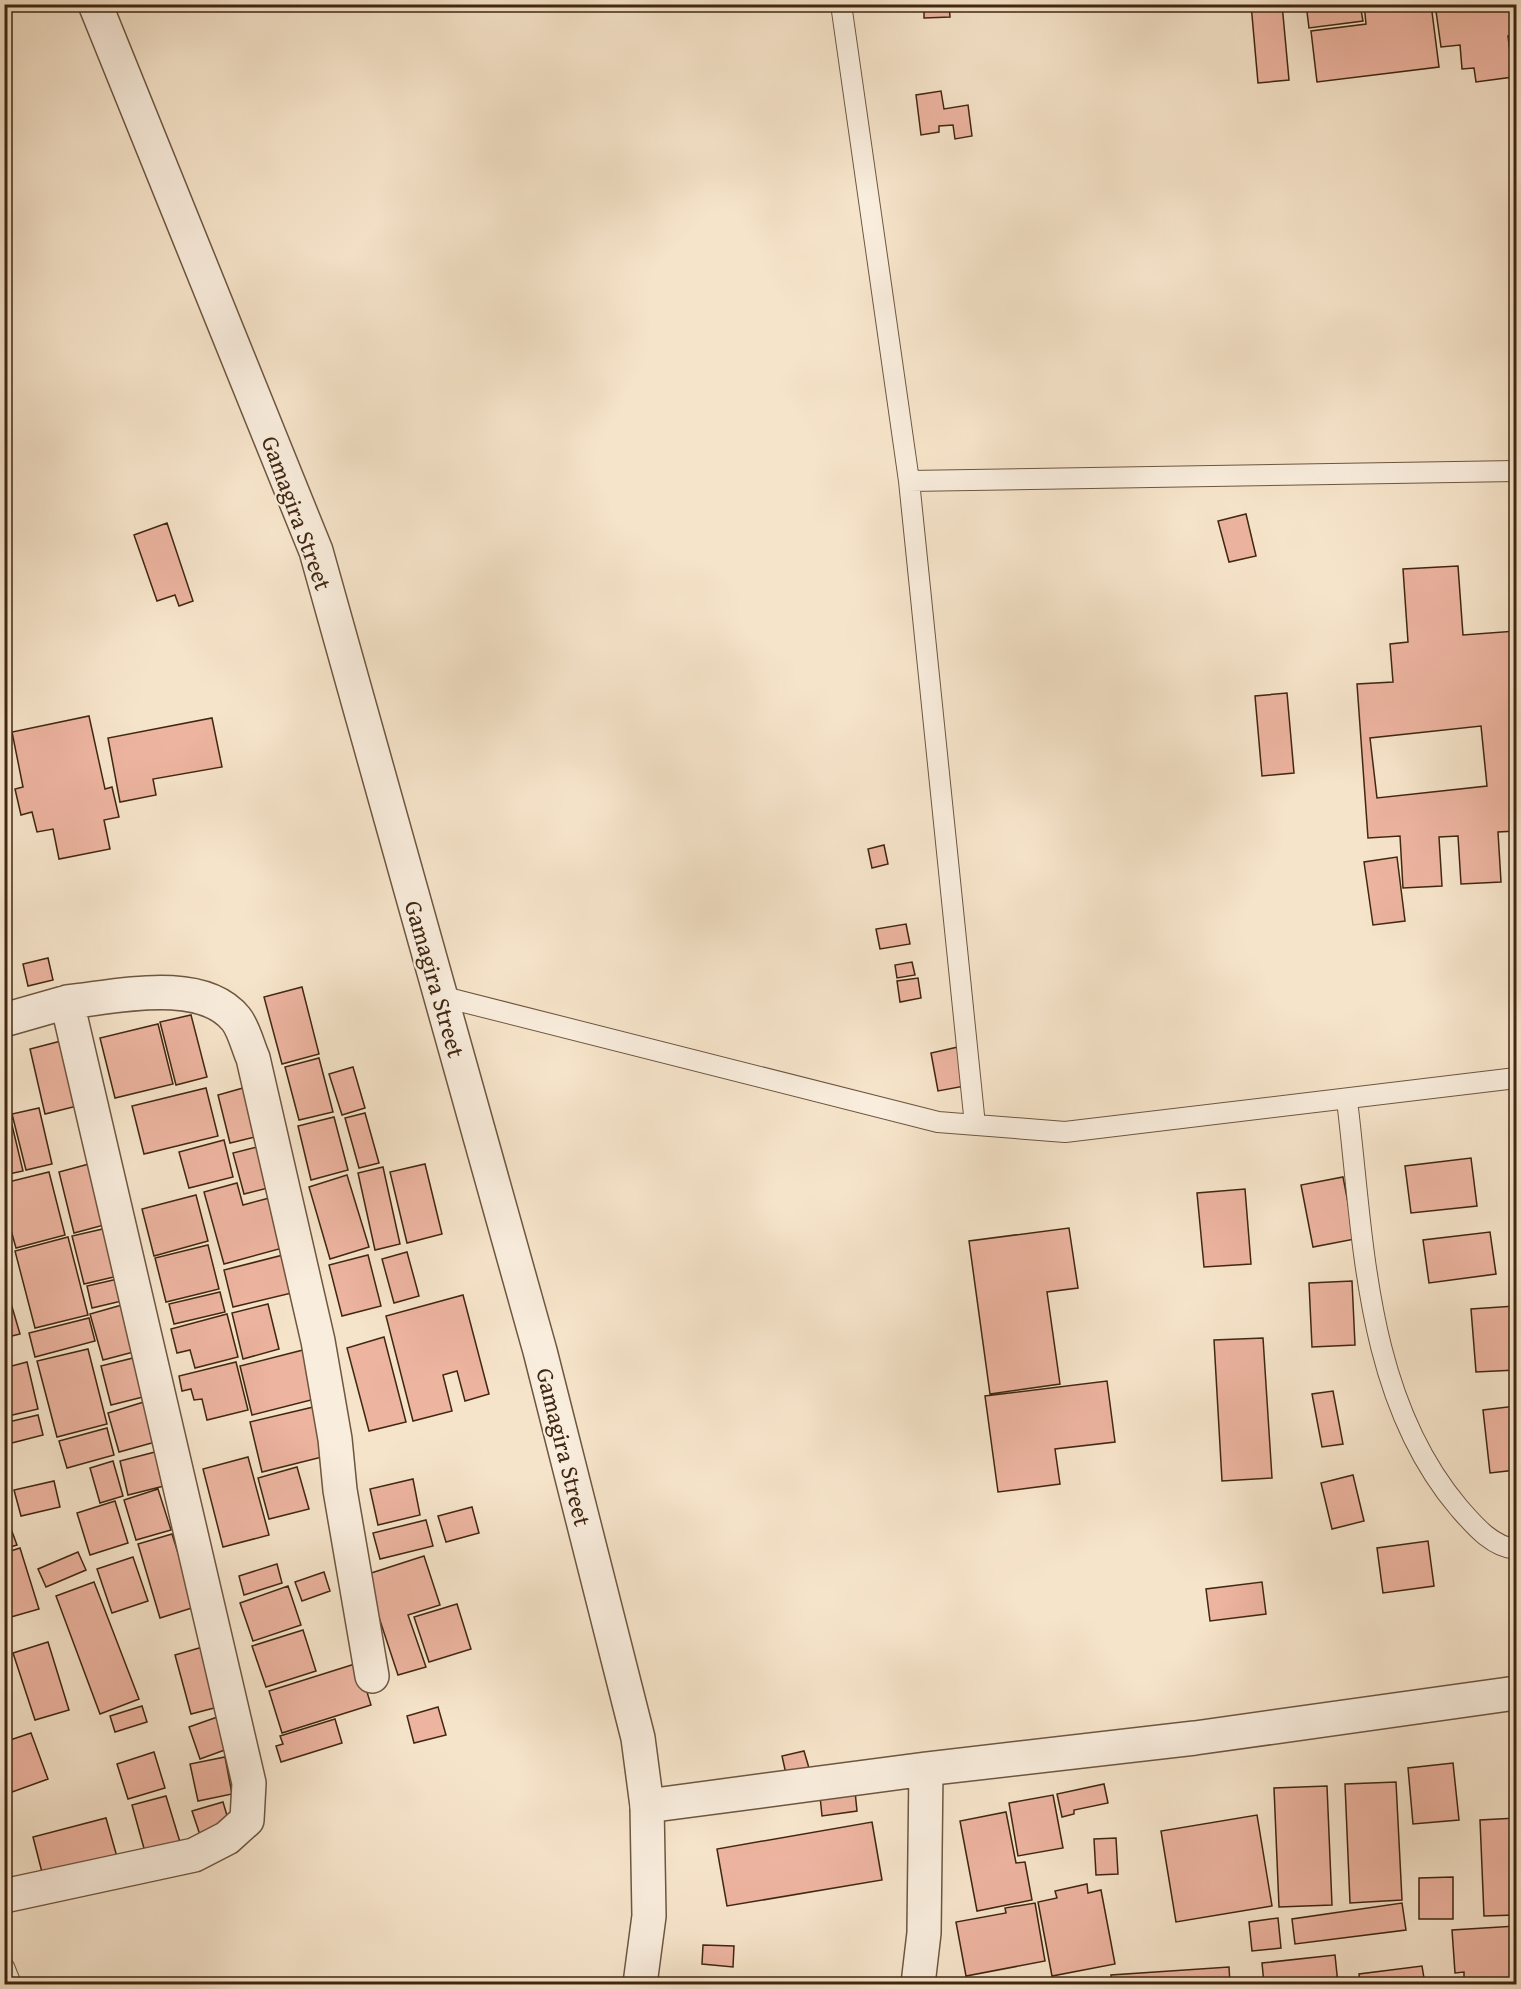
<svg xmlns="http://www.w3.org/2000/svg" width="1521" height="1989" viewBox="0 0 1521 1989" font-family="'Gentium Book Plus',serif">
  <style>
    .building { fill: #edb4a0; stroke: #402711; stroke-width: 1.5; fill-rule: evenodd }
    .lines { fill: none; stroke-linecap: round; stroke-linejoin: round }
    .service-casing { stroke: #6e563f; stroke-width: 22 }
    .minor-casing { stroke: #6e563f; stroke-width: 36 }
    .tertiary-casing { stroke: #6e563f; stroke-width: 36 }
    .service { stroke: #f9eddd; stroke-width: 20 }
    .minor { stroke: #f9eddd; stroke-width: 33 }
    .tertiary { stroke: #f9eddd; stroke-width: 33 }
    .labels { text-anchor: middle; dominant-baseline: central; stroke-width: 4.5; stroke-linejoin: round; paint-order: stroke }
    .street-label { font-size: 24px; fill: #402711; stroke: #f9eddd }
  </style>
  <rect width="100%" height="100%" fill="#f6e4ca"/>
  <filter id="stains"><feTurbulence type="fractalNoise" baseFrequency=".00333" numOctaves="4"/><feColorMatrix values="0 0 0 0 .2 0 0 0 0 .09 0 0 0 0 .02 0 0 0 .5 -.17"/></filter>
  <radialGradient id="worn" r=".72"><stop offset=".6" stop-color="#630" stop-opacity="0"/><stop offset="1" stop-color="#630" stop-opacity=".3"/></radialGradient>
  <path class="building" d="M924,4H949L950,17L924,18Z
    M1251,4H1282L1289,80L1258,83Z
    M1306,4H1360L1363,21L1309,28Z
    M1364,4H1431L1439,67L1317,82L1311,31L1366,24Z
    M1435,4H1508L1509,8H1512L1515,35L1508,36L1513,77L1476,82L1474,68L1462,69L1460,45L1441,47Z
    M941,91L944,109L968,105L972,136L955,139L953,125L939,126V132L921,135L916,95Z
    M1514,312H1516V365H1514Z
    M1246,514L1256,556L1229,562L1218,521Z
    M167,523L193,601L179,606L175,595L157,601L134,535Z
    M1458,566L1463,635L1516,631V831L1498,832L1501,882L1461,884L1458,836L1439,837L1442,886L1403,888L1400,836L1368,838L1357,684L1393,682L1390,644L1408,642L1403,569ZM1481,726L1487,786L1377,798L1370,738Z
    M1287,693L1294,773L1262,776L1255,696Z
    M89,716L105,789L112,787L119,817L104,820L110,849L59,859L53,829L37,832L32,812L21,815L15,789L23,787L12,732Z
    M212,718L222,767L153,779L156,795L120,802L108,738Z
    M1514,836H1516V881Z
    M884,845L888,864L872,868L868,849Z
    M1397,857L1405,921L1373,925L1364,862Z
    M906,924L910,944L880,949L876,929Z
    M48,958L53,980L28,986L23,964Z
    M912,962L915,975L897,978L895,965Z
    M918,978L921,998L900,1002L897,981Z
    M302,987L319,1054L282,1064L264,997Z
    M191,1015L207,1077L176,1085L160,1022Z
    M158,1024L173,1084L115,1098L100,1038Z
    M61,1041L77,1106L45,1114L30,1049Z
    M958,1047L965,1086L938,1091L931,1053Z
    M319,1058L333,1112L299,1120L285,1067Z
    M353,1067L365,1108L342,1115L329,1074Z
    M4,1086L13,1119L4,1121Z
    M206,1088L218,1136L144,1154L132,1106Z
    M243,1088L255,1137L230,1143L218,1095Z
    M39,1108L52,1164L26,1170L12,1114Z
    M365,1113L379,1163L359,1168L345,1118Z
    M334,1117L348,1170L311,1180L298,1126Z
    M12,1125L23,1171L4,1175V1127Z
    M224,1140L233,1177L189,1188L179,1152Z
    M261,1146L272,1187L244,1194L233,1153Z
    M1471,1158L1477,1206L1411,1213L1405,1166Z
    M89,1164L104,1225L74,1233L59,1172Z
    M425,1164L442,1234L407,1243L390,1172Z
    M383,1167L400,1244L375,1250L358,1173Z
    M49,1172L65,1235L16,1248L4,1205V1183Z
    M347,1175L369,1247L330,1259L309,1187Z
    M1343,1177L1355,1239L1313,1247L1301,1185Z
    M237,1183L243,1205L277,1196L290,1246L224,1264L204,1192Z
    M1245,1189L1251,1264L1204,1267L1197,1193Z
    M196,1195L208,1241L154,1256L142,1209Z
    M107,1228L118,1276L84,1284L72,1236Z
    M1069,1228L1078,1288L1047,1292L1060,1384L990,1394L969,1241Z
    M1490,1232L1496,1274L1429,1283L1423,1240Z
    M68,1237L88,1315L35,1328L15,1251Z
    M208,1245L219,1289L166,1302L155,1258Z
    M407,1252L419,1296L394,1303L382,1259Z
    M291,1253L300,1291L233,1307L224,1270Z
    M368,1255L381,1306L342,1316L329,1265Z
    M122,1278L126,1300L92,1308L87,1286Z
    M1352,1281L1355,1345L1312,1347L1309,1283Z
    M220,1292L225,1312L174,1324L169,1304Z
    M463,1295L489,1394L465,1401L457,1371L443,1375L452,1411L413,1421L386,1316Z
    M10,1300L20,1334L4,1338V1302Z
    M129,1303L141,1350L103,1360L90,1314Z
    M268,1304L279,1349L243,1359L232,1313Z
    M1515,1306L1516,1370L1476,1372L1471,1309Z
    M227,1314L238,1357L195,1368L190,1350L177,1353L171,1329Z
    M89,1318L95,1341L35,1357L29,1333Z
    M384,1337L406,1422L369,1431L347,1348Z
    M1263,1338L1272,1478L1222,1481L1214,1340Z
    M88,1349L107,1424L57,1437L37,1361Z
    M303,1350L315,1399L252,1415L240,1366Z
    M133,1358L143,1397L111,1405L101,1366Z
    M27,1362L38,1409L4,1417V1368Z
    M236,1362L248,1410L207,1420L202,1399L194,1400L191,1389L182,1391L179,1376Z
    M1107,1381L1115,1442L1055,1449L1060,1484L998,1492L985,1396Z
    M1333,1391L1343,1444L1322,1447L1312,1394Z
    M147,1401L159,1441L119,1452L108,1413Z
    M322,1405L334,1454L262,1472L250,1422Z
    M1516,1406V1470L1490,1473L1483,1410Z
    M38,1415L43,1435L4,1445V1423Z
    M107,1428L114,1455L67,1468L59,1441Z
    M159,1451L168,1485L128,1495L120,1461Z
    M248,1457L269,1535L223,1547L203,1469Z
    M113,1461L123,1496L100,1503L90,1468Z
    M297,1467L309,1509L269,1519L258,1478Z
    M1353,1475L1364,1521L1332,1529L1321,1483Z
    M413,1479L420,1515L378,1525L370,1489Z
    M54,1481L60,1507L21,1516L14,1490Z
    M158,1489L171,1530L136,1540L124,1500Z
    M115,1501L128,1543L90,1555L77,1513Z
    M472,1507L479,1533L446,1542L438,1516Z
    M4,1510L17,1545L4,1549Z
    M426,1520L433,1546L380,1559L373,1533Z
    M172,1534L195,1607L160,1618L138,1544Z
    M1428,1541L1434,1586L1383,1593L1377,1548Z
    M20,1548L39,1609L4,1619V1553Z
    M78,1552L86,1570L46,1587L38,1569Z
    M424,1556L440,1605L408,1615L426,1667L398,1675L365,1575Z
    M133,1557L148,1601L112,1613L97,1569Z
    M277,1564L282,1583L244,1595L239,1576Z
    M324,1572L330,1591L302,1601L295,1582Z
    M94,1582L139,1699L100,1714L56,1596Z
    M1262,1582L1266,1614L1210,1621L1206,1589Z
    M288,1586L301,1625L253,1641L240,1603Z
    M457,1604L471,1649L429,1662L414,1617Z
    M303,1630L316,1671L266,1687L252,1646Z
    M48,1642L69,1710L35,1720L13,1653Z
    M206,1646L222,1706L191,1714L175,1655Z
    M358,1663L371,1705L282,1733L269,1691Z
    M142,1706L147,1722L115,1732L110,1716Z
    M438,1707L446,1735L414,1743L407,1716Z
    M223,1715L233,1747L200,1759L189,1727Z
    M4,1716L10,1733L4,1735Z
    M335,1719L342,1743L281,1762L276,1746L283,1744L280,1736Z
    M31,1733L48,1779L4,1795V1742Z
    M804,1751L809,1768L786,1774L782,1756Z
    M154,1752L165,1788L128,1799L117,1764Z
    M225,1757L232,1794L198,1801L190,1764Z
    M1453,1763L1459,1820L1413,1824L1408,1768Z
    M1396,1782L1402,1900L1350,1903L1345,1784Z
    M1104,1784L1108,1803L1074,1810V1814L1062,1817L1057,1794Z
    M1327,1786L1332,1905L1279,1907L1274,1788Z
    M855,1791L857,1811L822,1816L820,1796Z
    M1053,1795L1063,1848L1018,1856L1009,1803Z
    M166,1796L180,1842L145,1852L132,1805Z
    M223,1802L231,1829L201,1838L192,1811Z
    M1006,1812L1016,1863L1025,1862L1032,1900L977,1911L960,1821Z
    M1257,1815L1272,1906L1176,1922L1161,1831Z
    M106,1818L119,1864L45,1884L33,1837Z
    M1516,1818V1915L1484,1916L1480,1820Z
    M872,1822L882,1880L727,1906L717,1849Z
    M1116,1838L1118,1874L1096,1875L1094,1839Z
    M1453,1877V1919H1419V1878Z
    M1087,1884L1088,1893L1101,1890L1115,1964L1052,1976L1038,1902L1057,1898L1055,1891Z
    M1035,1903L1045,1961L966,1976L956,1922L1006,1913L1005,1908Z
    M1402,1903L1406,1930L1295,1944L1292,1919Z
    M1278,1918L1281,1948L1252,1951L1249,1922Z
    M1516,1926V1984H1464V1972L1455,1973L1452,1930Z
    M703,1945L734,1946L733,1967L702,1964Z
    M1335,1955L1338,1984H1264L1262,1963Z
    M1422,1966L1425,1984H1360L1359,1974Z
    M1229,1967L1230,1984H1112L1111,1975Z"/>
  <g class="lines">
    <defs>
      <path id="service" d="M841,4L909,481L975,1125
        M909,481L1516,471
        M440,996L938,1122L1065,1132L1516,1078
        M1347,1100C1364,1238 1364,1396 1459,1508C1474,1525 1492,1547 1516,1549
        M4,1967L11,1984"/>
      <path id="minor" d="M67,1002C116,997 201,976 236,1019C244,1029 248,1047 253,1058L318,1341L335,1439L340,1490L372,1676
        M4,1020L67,1002L249,1783L247,1820L227,1838L194,1855L4,1896
        M647,1806L926,1769L1195,1738L1516,1693
        M918,1984L924,1933L926,1769"/>
      <path id="tertiary" d="M95,4L316,551L540,1351L638,1738L647,1806L649,1916L640,1984"/>
    </defs>
    <use href="#service" class="service-casing"/>
    <use href="#minor" class="minor-casing"/>
    <use href="#tertiary" class="tertiary-casing"/>
    <use href="#service" class="service"/>
    <use href="#minor" class="minor"/>
    <use href="#tertiary" class="tertiary"/>
  </g>
  <g class="labels">
    <g class="street-label">
      <text transform="translate(297 513) rotate(70)">Gamagira Street</text>
      <text transform="translate(435 979) rotate(74)">Gamagira Street</text>
      <text transform="translate(564 1447) rotate(76)">Gamagira Street</text>
    </g>
  </g>
  <rect width="1521" height="1989" fill="none" stroke="#f6e4ca" stroke-width="24"/>
  <rect x="6" y="6" width="1509" height="1977" fill="none" stroke="#402711" stroke-width="3"/>
  <rect x="12" y="12" width="1497" height="1965" fill="none" stroke="#402711" stroke-width="1.5"/>
  <rect width="100%" height="100%" filter="url(#stains)"/>
  <rect width="100%" height="100%" fill="url(#worn)"/>
</svg>
